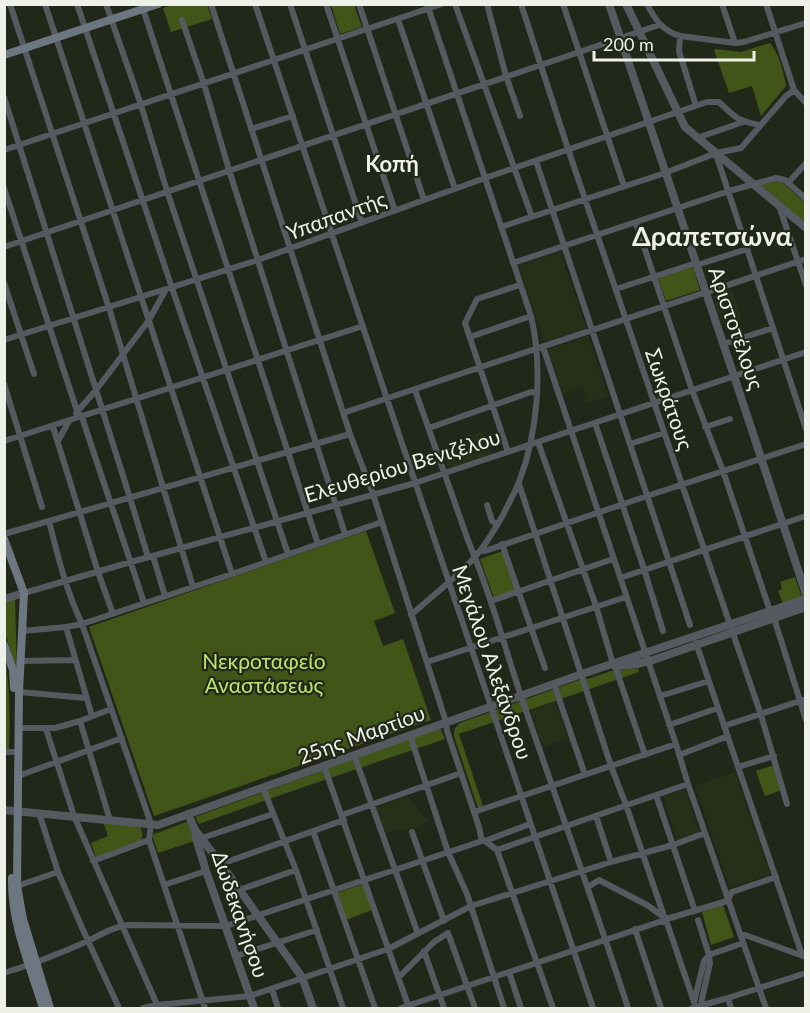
<svg xmlns="http://www.w3.org/2000/svg" width="810" height="1013" viewBox="0 0 810 1013" font-family="Lato,sans-serif">
  <style>
    .built { fill: #272f19 }
    .green { fill: #425519 }
    .lines { fill: none; stroke-linecap: round; stroke-linejoin: round }
    .minor { stroke: #545a60; stroke-width: 6 }
    .tertiary { stroke: #545a60; stroke-width: 8 }
    .secondary { stroke: #6d7781; stroke-width: 8 }
    .labels { text-anchor: middle; dominant-baseline: central; stroke-width: 4.5; stroke-linejoin: round; paint-order: stroke }
    .street-label { font-size: 21px; fill: #edf1e7; stroke: #222819 }
    .park-label { font-size: 21px; fill: #bce56d; stroke: #222819 }
    .neighbourhood-label { font-size: 22px; font-weight: bold; fill: #edf1e7; stroke: #222819 }
    .district-label { font-size: 27px; font-weight: bold; fill: #edf1e7; stroke: #222819 }
  </style>
  <rect width="100%" height="100%" fill="#222819"/>
  <path class="built" d="M560,252L586,328L544,342L518,266Z
    M732,290L742,319L722,325L713,297Z
    M588,336L608,396L587,403L582,387L562,394L547,350Z
    M483,430L491,456L448,470L442,453L453,449L448,445V442L450,439H454L457,441L464,439V437Z
    M555,700L568,739L543,747L530,709Z
    M735,772L770,874L730,888L695,786Z
    M685,789L700,833L677,841L663,797Z
    M408,796L428,821L409,832L399,829L386,834L376,807Z"/>
  <path class="green" d="M172,5H207L212,19L171,32L163,8Z
    M331,5H354L362,27L340,34Z
    M770,43C779,53 784,73 786,86L761,116L752,86L729,93L714,50L716,49L741,52Z
    M777,181L782,182L805,203V223L761,185Z
    M693,267L700,290L666,301L658,278Z
    M366,531L395,613L374,621L383,646L403,639L431,720L154,816L89,627Z
    M503,551L516,590L494,598L480,559Z
    M795,577L802,597L783,604L778,591L782,589L780,582Z
    M15,598L17,678L5,632L4,602Z
    M5,656C10,687 10,719 9,750H5Z
    M638,668L639,672L459,734L483,806L478,808L454,736C454,729 455,727 460,723L579,680L591,678L611,671Z
    M439,728L441,730L445,739L292,791L199,824L195,817Z
    M774,765L782,790L765,796L756,771Z
    M102,819L139,823C141,830 145,836 140,841L96,857L91,843L108,836Z
    M186,822L190,826L194,841L158,853L152,835Z
    M363,884L372,910L346,920L336,893Z
    M723,905L734,937L711,945L702,912Z"/>
  <g class="lines">
    <path class="minor" d="M10,4L109,308L193,587
      M45,4L232,574
      M77,4L172,288L266,562
      M106,4L141,105L167,191L288,554
      M211,4L350,434L373,494L446,722L447,731L479,827L482,841
      M255,4L387,399L593,1008
      M290,4L362,223
      M326,4L395,211
      M359,4L424,200
      M455,4L532,217
      M487,4L506,76L520,116
      M521,4L568,149L677,470L761,715L787,804
      M563,4L624,186
      M647,4C655,20 663,31 680,36L735,43L744,42L806,23
      M722,4L735,43
      M766,4L794,90L806,103
      M143,9L318,544
      M398,19L455,189
      M182,20L204,84L229,170L345,534
      M680,36L679,51L696,106
      M4,97L130,498L148,557
      M251,129L293,116
      M697,138L743,122
      M4,150L442,4
      M716,154L806,429
      M536,161L690,625
      M788,183L806,163
      M4,188L77,411L82,417C102,479 124,541 144,603
      M779,206L806,285
      M636,223L692,390L723,471L770,611
      M501,227L665,173L716,153L741,148L786,96L794,90
      M4,247L659,25
      M513,263L729,191L776,178L785,180L806,199
      M697,265L747,249
      M4,283L34,374
      M616,289L696,263
      M470,337L531,316
      M4,340L258,260L485,178L707,102H719C736,118 737,121 760,125
      M723,344L773,328
      M543,347L676,744L688,784L766,1008
      M4,384L42,507
      M415,390L469,543C491,594 505,649 523,702C558,804 595,906 628,1008
      M76,413L96,390L149,320L165,291
      M343,413L806,259
      M595,423L644,569L663,631
      M53,427L98,572L113,614
      M705,427L730,419
      M429,428L531,392L537,393
      M4,441L363,326
      M58,441L69,421
      M538,442L596,606L613,664
      M630,444L664,433
      M508,452L465,323L477,299L520,285
      M519,484L611,766L626,805L664,916
      M487,505L492,521L497,525
      M49,521C58,557 66,590 82,624L151,824L149,840L205,1008
      M4,534L350,434
      M502,544L545,668
      M481,550L485,551L647,496L806,444
      M153,556L165,596
      M620,578L806,516
      M24,593L131,562L415,483L806,352
      M491,601L613,559
      M411,615C432,596 456,578 475,557C486,545 495,529 503,515C508,504 515,493 519,482C538,433 543,367 531,316L427,4
      M774,618L806,720
      M66,627L92,716
      M22,631L66,627L82,624L232,574L382,522
      M696,643L802,955
      M21,661L75,660
      M427,662L626,597
      M615,666L645,755
      M554,684L585,775
      M19,692L86,698
      M660,696L709,681
      M80,721L110,820
      M669,725L718,708
      M724,726L806,699
      M19,728H55L80,721L111,709
      M46,729L74,816L158,1007
      M410,735L448,852L467,894L504,1008
      M4,752H13
      M354,755L418,934
      M679,755L728,736
      M324,766L409,1008
      M738,767L774,756
      M18,776L122,738
      M263,788L296,870L343,1008
      M656,795L695,911
      M474,812L676,744
      M39,813L58,872L83,930L119,1008
      M342,815L461,773
      M596,816L611,862
      M313,831L375,1008
      M412,832L444,921
      M202,838L273,814
      M482,841H485L497,850L553,1008
      M485,841L530,824
      M497,850L688,784
      M93,861L149,840
      M221,864L344,820
      M164,885L206,871
      M17,886L58,872
      M588,887L599,880L647,905L665,918H670L724,902L728,900L732,892L776,877
      M239,890L296,870
      M698,920L709,955L710,963L700,1008
      M635,929L661,1008
      M741,936L745,935L803,956
      M424,951L444,1008
      M236,956L317,930
      M509,972L521,1008
      M4,973C33,964 61,953 88,941C102,934 113,927 128,925L226,926L482,841
      M399,977L434,942L448,933L475,1008
      M272,989L278,1008
      M728,998L731,1008
      M694,1002L704,961L709,955L743,943
      M143,1008L157,1005L250,996L388,949L471,906L611,862L673,845L705,833
      M401,1008L662,921L667,923L694,1002
      M692,1008L728,998L806,973"/>
    <path class="tertiary" d="M609,4L734,376L806,594
      M626,4L685,127L806,228
      M4,599L24,593
      M615,666L637,664L653,660L806,607
      M4,810L158,825L582,674L806,599
      M188,814L195,830L221,864L302,977L313,1008
      M195,831L196,838L206,871L254,1008"/>
    <path class="secondary" d="M4,55L158,4
      M4,539L24,593L19,692L17,886L23,919L50,1008
      M4,645L13,670L14,688
      M12,878C11,923 30,966 43,1008"/>
  </g>
  <g class="labels">
    <g class="street-label">
      <text transform="translate(336 215) rotate(-20)">Υπαπαντής</text>
      <text transform="translate(737 328) rotate(71)">Αριστοτέλους</text>
      <text transform="translate(670 399) rotate(71)">Σωκράτους</text>
      <text transform="translate(402 465) rotate(-17)">Ελευθερίου Βενιζέλου</text>
      <text transform="translate(493 662) rotate(71)">Μεγάλου Αλεξάνδρου</text>
      <text transform="translate(361 734) rotate(-20)">25ης Μαρτίου</text>
      <text transform="translate(241 914) rotate(71)">Δωδεκανήσου</text>
    </g>
    <g class="park-label">
      <text x="264" y="660">Νεκροταφείο<tspan x="264" dy="24">Αναστάσεως</tspan></text>
    </g>
    <g class="neighbourhood-label">
      <text x="392" y="163">Κοπή</text>
    </g>
    <g class="district-label">
      <text x="712" y="235">Δραπετσώνα</text>
    </g>
  </g>
  <rect width="810" height="1013" fill="none" stroke="#edf1e7" stroke-width="12"/>
  <path d="M594 51v9h160v-9" fill="none" stroke="#edf1e7" stroke-width="3"/>
  <text x="603" y="51" font-size="18" fill="#edf1e7" stroke="#222819" stroke-width="4.5" paint-order="stroke">200 m</text>
</svg>
